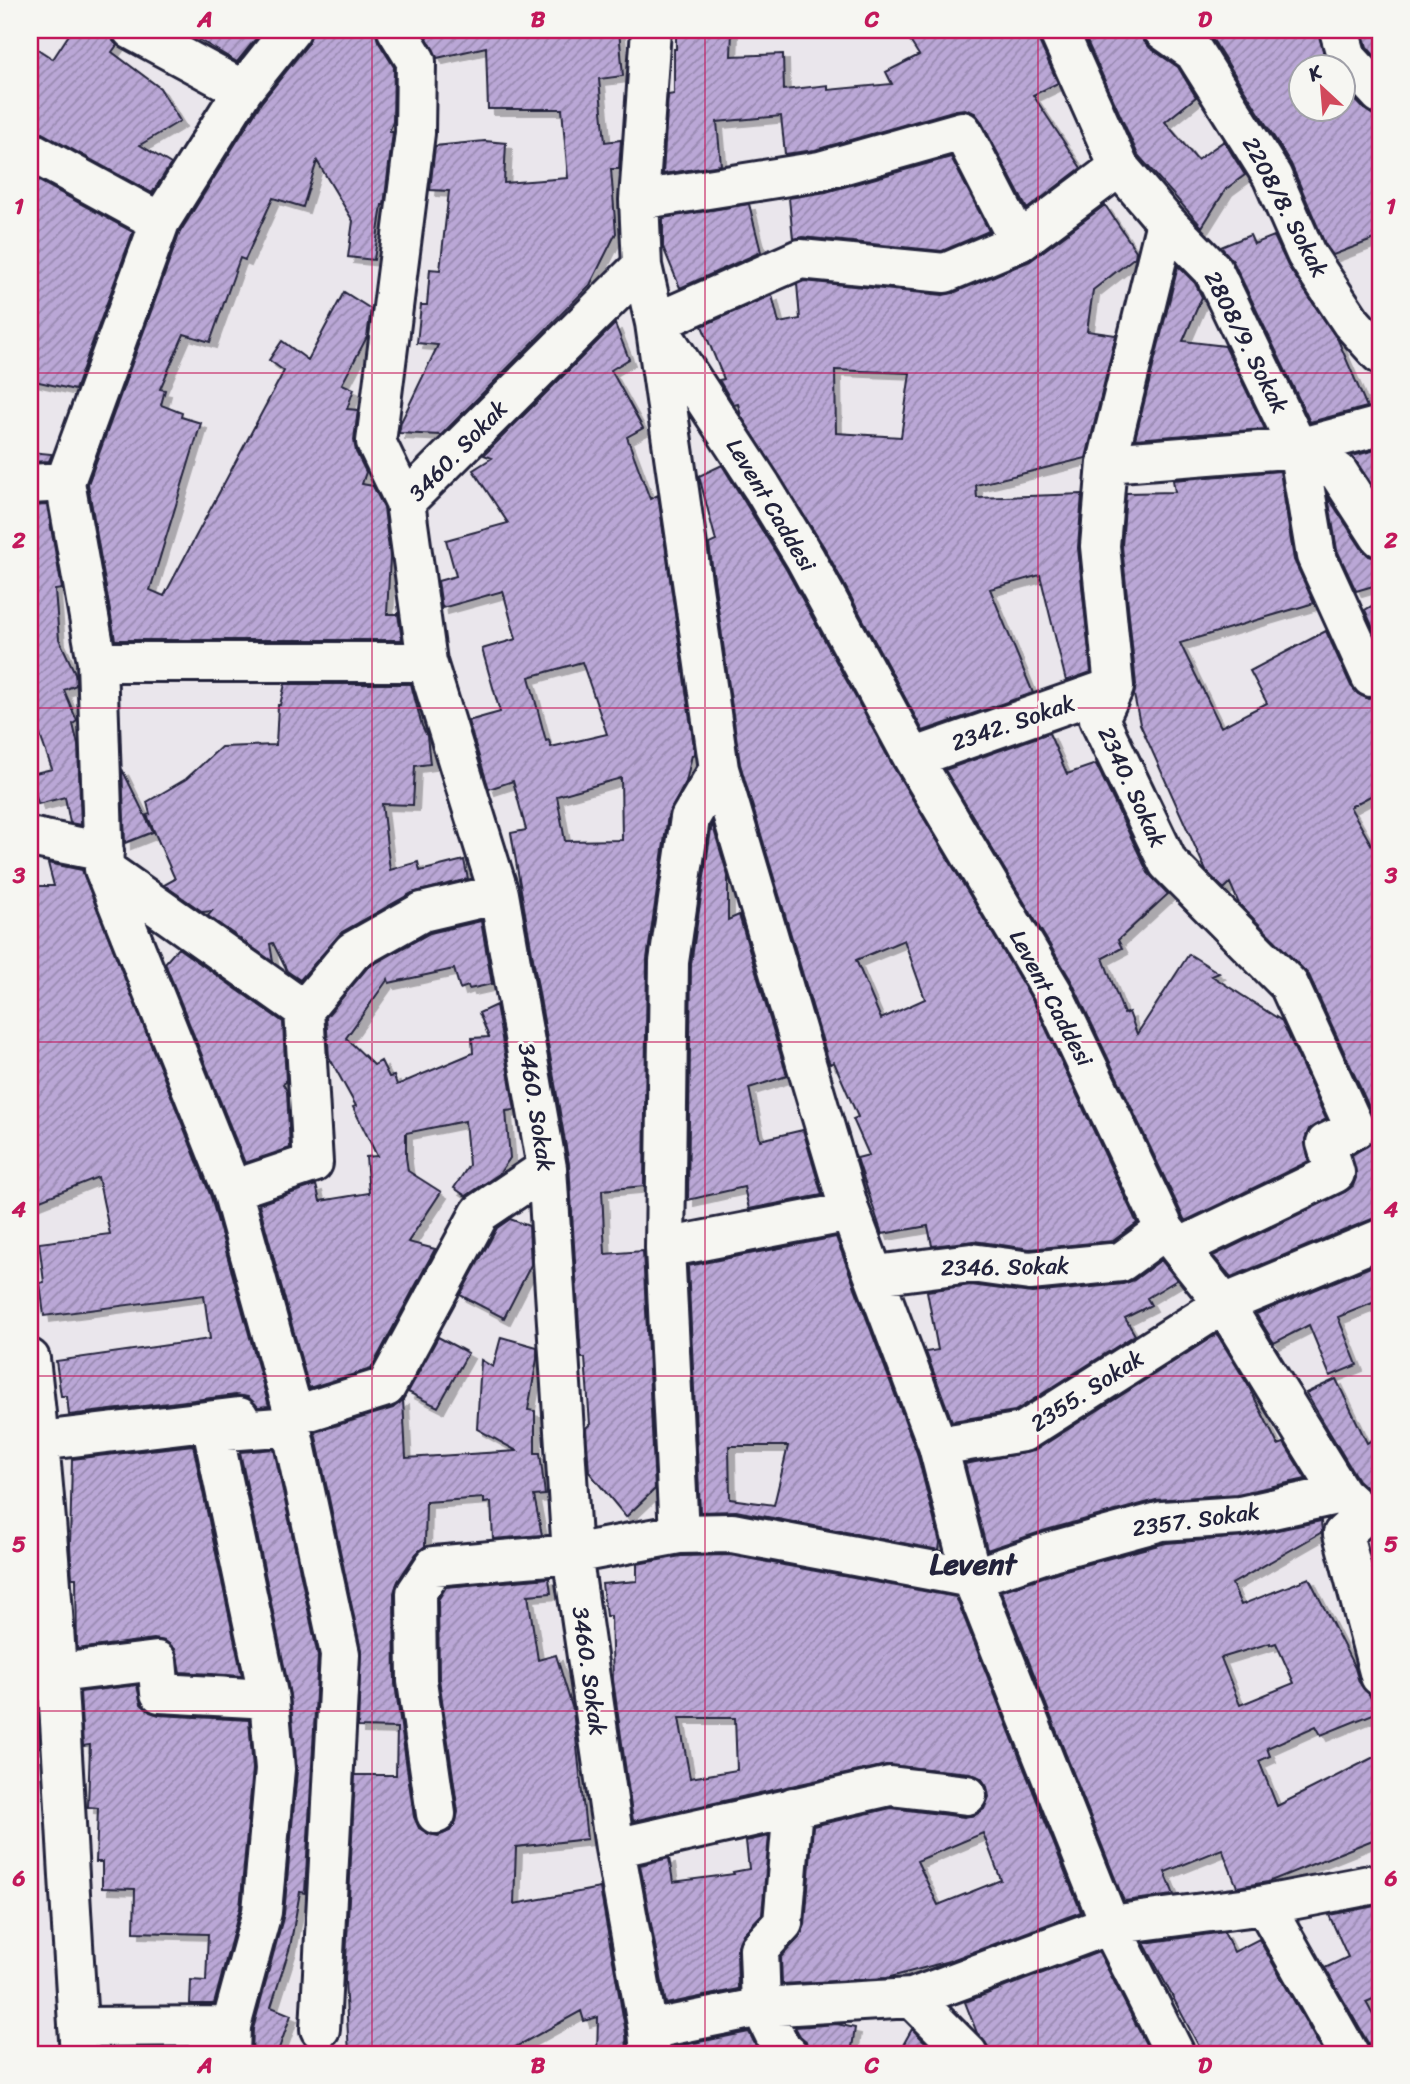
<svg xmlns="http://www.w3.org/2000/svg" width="1410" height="2084" viewBox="0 0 1410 2084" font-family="Sriracha,sans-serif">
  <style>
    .building { fill: url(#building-hatch); stroke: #22223b; stroke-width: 2; fill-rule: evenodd; filter: url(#shadow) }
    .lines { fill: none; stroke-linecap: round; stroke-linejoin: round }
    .minor-casing { stroke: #22223b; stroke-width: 44 }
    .minor { stroke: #f6f6f2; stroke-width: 38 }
    .grid { fill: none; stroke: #c2185b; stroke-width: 2; stroke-opacity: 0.55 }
    .labels { text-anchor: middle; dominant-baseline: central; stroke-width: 6; stroke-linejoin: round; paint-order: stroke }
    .street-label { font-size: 23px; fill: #22223b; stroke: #f6f6f2 }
    .district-label { font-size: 30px; font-weight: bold; fill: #22223b; stroke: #f6f6f2 }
    .neatline { fill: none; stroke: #c2185b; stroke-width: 2.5 }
    .grid-label { font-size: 23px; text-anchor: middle; font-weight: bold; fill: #c2185b }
  </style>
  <defs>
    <pattern id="building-hatch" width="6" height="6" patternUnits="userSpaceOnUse" patternTransform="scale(1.75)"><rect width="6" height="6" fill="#baa7d6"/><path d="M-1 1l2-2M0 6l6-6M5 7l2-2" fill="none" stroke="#9788af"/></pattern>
    <filter id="shadow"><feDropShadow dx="6" dy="6" stdDeviation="0" flood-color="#0004"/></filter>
  </defs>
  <rect width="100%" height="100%" fill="#eae6ec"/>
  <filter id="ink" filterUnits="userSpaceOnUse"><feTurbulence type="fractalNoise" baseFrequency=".0143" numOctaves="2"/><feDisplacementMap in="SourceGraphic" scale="14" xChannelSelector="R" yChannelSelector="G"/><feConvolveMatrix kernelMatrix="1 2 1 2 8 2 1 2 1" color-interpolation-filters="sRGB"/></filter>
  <g filter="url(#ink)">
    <path class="building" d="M72,30H110L113,41L117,45L112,52L160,88L180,121L140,145L171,164L152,193L40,132L30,129V44L53,59Z
      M183,30H263L237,62Z
      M312,30H375L378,41L394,67L393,122L389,132H393L384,205H382L374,260L348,257L353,221L317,161L303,207L273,198L245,260L240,258L210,342L184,334L160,389L165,390L161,405L182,413L181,417L201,423L150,590L164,596L284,371L269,360L282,341L308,360L344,292L371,309L367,337L342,384L354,389L347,409L358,410L354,440L356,452L366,472L362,484L373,486L384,508L390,557L387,614H398L402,640H115L88,484L180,232L261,103L308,44Z
      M423,30H619L623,76L599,79L605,142L621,140L619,169H611L616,233L590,285L441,435L399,433L401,422L438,345L417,343L421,305H427L430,269L440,270L449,191L430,190L435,146L485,141L506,143L504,183L568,178L562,109H488L486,47L437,58Z
      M676,30H732L731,56L783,54L784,90L828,85V90L892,84L886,72L919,55L903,30H1036L1038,39L1058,83L1033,95L1081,168L1027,209L981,121L975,113L965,109L956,110L815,150L785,154L781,116L717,122L721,165L663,174L668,95L674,94V49H676Z
      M1082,30H1141L1143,40L1150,48L1178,67L1196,97L1165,122L1197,160L1224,141L1245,175L1226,189L1202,227L1138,155Z
      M1200,30H1318L1327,66H1301V108H1343V87L1364,109L1373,115H1380V237L1333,255L1325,244L1291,164L1213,40Z
      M1362,30H1380V62L1367,47Z
      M951,157L989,231L942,251L802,237L793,239L789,198L826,192Z
      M30,176L133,232L75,390L30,380V365L35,343L30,341Z
      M749,204L761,252L680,288L663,247V218Z
      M1105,205L1136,251L1135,257L1093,290L1087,331L1116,335L1086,458L976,485L977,498L1082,494L1078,548L1091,672L1066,681L1040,575L990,589L1033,693L923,731L824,547L741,416L738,404L734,405L719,380L724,379L702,326L772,295L779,323L800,319L797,284L804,281L943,295L953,293L1030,261ZM835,370L910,373L901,437L836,433Z
      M1250,235L1254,244L1274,236L1288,266L1338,340L1367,407L1310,422L1233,261L1221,247Z
      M1178,266L1195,283L1202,297L1183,341L1225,346L1265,429L1135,439Z
      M615,324L629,359L611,370L643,428L627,437L650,499L658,495L695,754L692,755L686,782L668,815L647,959L644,1186L602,1190L605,1254L643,1251L655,1489L626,1517L589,1472L586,1428L590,1424L585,1358H581L569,1164L511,833L526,830L513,781L489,789L468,721L500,712L482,649L516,639L503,591L442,608L438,581L456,576L446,540L508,523L473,470L492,458L484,455ZM582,662L607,734L551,747L549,740L546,741L529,677ZM621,778L622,840L565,841L557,796Z
      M1380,449V497L1352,456Z
      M30,452L52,454L49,461L30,462Z
      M722,465L786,569L894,768L1034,1003L1137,1223L1113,1241L1030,1249L974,1241L932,1246L928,1226L882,1234L857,1158L869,1155L853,1119L858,1117L834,1062L830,1064L828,1059L740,764L709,544L716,541L699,476ZM904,940L925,999L881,1019L856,960Z
      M1280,471L1294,560L1314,603L1180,643L1221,727L1267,703L1250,671L1326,631L1351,686L1358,694L1368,699L1380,697V791L1350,807L1380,860V1218L1372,1219L1231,1277L1213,1256L1345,1192L1353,1186L1356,1178L1352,1155L1373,1142L1377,1130L1375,1120L1309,975L1239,904L1230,883L1224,889L1206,871L1140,724L1134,695L1136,685L1122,546L1126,493L1175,492L1173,480Z
      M1328,497L1362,549L1369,556L1380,559V584L1356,591L1337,550Z
      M47,505L62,589L55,590L59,639L75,673L76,685L64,690L77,721L73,724L78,745L81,825L70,823L65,797L38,804L31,774L52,769L30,707V506Z
      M1380,601V644L1365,610Z
      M285,684H411L422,726L427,736L430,764L415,766L413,805L382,804L390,870L418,862L420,871L464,860L468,879L412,893L342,932L300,980L287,971L273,943L270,944L273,962L208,916L212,911L203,912L164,885L175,879L147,815L150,814L147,802L186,779L221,747L276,745L278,705H280Z
      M1049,733L1067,774L1096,764L1148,873L1168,894L1118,940L1122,948L1103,958L1124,1014L1129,1012L1137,1034L1189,954L1219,973L1212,976L1282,1021L1326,1119L1309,1129L1305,1139L1309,1161L1185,1221L1072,982L945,770Z
      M122,769L153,832L125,843Z
      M712,823L728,876V920L739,915L787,1076L749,1088L760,1140L803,1130L822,1195L749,1209L744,1187L688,1200L691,964Z
      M48,863L82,870L211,1197L269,1406L258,1407L248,1397L236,1395L69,1415L67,1396H61L56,1361L210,1339L204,1295L44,1316L40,1283L44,1282L39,1243L110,1234L98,1177L30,1204V1158L39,1155L30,1128V886H54Z
      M481,921L492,984L469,989L468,986L460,989L454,969L389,983L388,979L346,1038L374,1065L381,1061L389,1077L394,1076L397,1085L473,1053L472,1038L489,1037L479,1013L496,1005L515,1110L506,1111L510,1158L499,1174L466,1196L454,1188L469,1165L465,1121L406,1133V1157L408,1171L441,1192L408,1242L435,1249L371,1369L309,1388L259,1204L316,1185L320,1201L369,1193L366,1157L377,1156L353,1107L356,1106L329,1057L326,1017L367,968L430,933Z
      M178,948L283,1022L286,1082L283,1084L287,1091L290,1148L245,1163L165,963Z
      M510,1219L529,1226L531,1265L504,1318L460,1295L497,1228Z
      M836,1237L917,1453L940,1543L939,1550L736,1511L700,1512L688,1266ZM729,1446H788L774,1505L730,1499Z
      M1161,1260L1177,1280L1147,1298L1151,1305L1125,1318L1135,1335L1015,1411L952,1421L926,1352L938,1350L927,1291L971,1285L1032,1293L1123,1284L1134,1280Z
      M1380,1263V1300L1338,1317L1357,1365L1330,1376L1309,1325L1274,1343L1256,1314Z
      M1217,1334L1248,1385L1278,1445L1284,1443L1306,1479L1237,1494L1156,1500L1046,1530L987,1550L965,1464L1034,1451Z
      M438,1337L468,1353L438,1407L408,1392Z
      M501,1337L537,1347V1359L528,1410L535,1411V1453H540L545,1495L534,1496L542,1535L493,1539L491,1502L484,1503V1498L426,1502L425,1546L416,1554L398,1581L394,1593L395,1684L414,1817L419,1828L429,1834L438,1836L450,1831L456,1821L458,1812L439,1679L438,1600L446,1587L549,1578L551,1593L528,1595L538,1660L556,1655L573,1710L587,1839L516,1847L514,1904L600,1888L626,2033L627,2054H597L598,2017L584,2021L581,2011L503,2054H349L345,1980L355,1775H396L397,1728L358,1727L361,1650L315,1432L393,1408L403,1399L406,1458L517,1451L477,1429L481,1360L493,1367Z
      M1336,1379L1367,1443L1380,1435V1501L1358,1480L1306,1393Z
      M193,1445L242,1676L180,1672L175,1649L165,1641L154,1639L77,1649L76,1578H72L70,1546L72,1459Z
      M274,1449L318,1656L305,1893L300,1892L290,1947L271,2007L291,2015L277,2054H252L253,2029L284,1914L297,1771L290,1695L240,1452Z
      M1321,1521L1322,1532L1232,1584L1241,1605L1309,1578L1355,1668L1359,1682L1369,1694L1378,1712L1321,1735L1316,1726L1267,1748L1270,1756L1259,1761L1277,1806L1380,1754V1837L1268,1882L1237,1887L1222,1849L1165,1872L1174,1895L1124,1901L1001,1591L1058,1572L1166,1543L1244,1537ZM1270,1643V1645L1276,1643L1294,1683L1240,1705L1221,1658Z
      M730,1555L956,1597L1081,1912L949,1961L887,1978L782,1984L781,1957L799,1938L805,1925L813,1826L891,1808L964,1817L975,1815L984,1809L989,1797L987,1787L981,1778L970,1773L886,1765L633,1821L613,1680L611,1616H606L602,1584L637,1581V1564L681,1556ZM679,1718H735L737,1770L690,1778ZM983,1833L1001,1880L938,1905L917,1861Z
      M30,1653H34L40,1747L30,1748Z
      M137,1685L141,1704L150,1712L159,1715L249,1720L253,1769L240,1908L214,2004H190L191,1980L206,1981L208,1934L134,1932L135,1889L102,1888V1862H96L98,1808L88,1807L90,1745L83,1746L80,1692Z
      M769,1836L762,1914L743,1934L737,1949L738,1989L666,2004L640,1865L669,1858L673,1882L734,1874L733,1872L749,1869L746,1841Z
      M1380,1905V1996L1366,2002L1380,2028V2054H1371L1368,2043L1325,1968L1348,1957L1329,1915Z
      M1224,1932L1234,1952L1259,1939L1324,2054H1203L1144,1943Z
      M1099,1952L1151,2054H989V2048L977,2033L965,2002Z
      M837,2024L855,2028L851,2054H809L806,2041L800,2036L795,2027Z
      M912,2029L937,2054H898Z
      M749,2032L760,2054H674V2047Z"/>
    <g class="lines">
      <defs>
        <path id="minor" d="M132,30L243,90
          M291,30L243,90L160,222L65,482L97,662L104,869L232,1190L293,1411L291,1426L340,1654L320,2029
          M397,30L416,61L415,133L376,442L405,502
          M651,30L639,200L642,266L655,323L719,769L850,1212L938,1446L972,1578L1110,1925L1175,2054
          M1058,30L1119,167L1166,222L1213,270L1298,448L1338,472L1380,537
          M1163,30L1194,52L1272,176L1306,254L1351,322L1380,354
          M1339,30L1347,58L1380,94
          M30,151L160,222
          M1119,167L1019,242L945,273L800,259L655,323L762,487L805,558L913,758L1053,993L1165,1230L1224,1304L1341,1494L1364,1515L1343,1534L1380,1676
          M639,200L820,171L962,131L1019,242
          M1166,222L1107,463L1100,546L1114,687L1099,719L1168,863L1289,985L1355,1129L1326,1143L1335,1173L1181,1247
          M642,266L405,502L427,662L499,894L547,1168L572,1554L615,1848L648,2030L650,2054
          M1298,448L1316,556L1371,677
          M1107,463L1298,448L1380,426
          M30,484L65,482
          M97,662H427
          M913,758L1114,687
          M30,837L104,852
          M104,869L304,1010L353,951L422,912L499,894
          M232,1190L313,1163L304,1010
          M665,1248L850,1212
          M876,1275L971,1263L1030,1271L1121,1262L1165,1230
          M30,1359C57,1590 64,1822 80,2054
          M293,1416L386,1387L480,1213L547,1168
          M40,1441L239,1417
          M938,1446L1023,1432L1224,1304L1380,1239
          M679,1534L665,1248L669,962L690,818L719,769
          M58,1673L157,1661L160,1693L269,1699
          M436,1814L417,1681L416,1593L434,1566L572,1554L679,1534L732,1533L972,1578L1052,1551L1162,1521L1240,1516L1341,1494
          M615,1848L890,1786L967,1795
          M1265,1905L1349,2054
          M912,1998L968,2054
          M78,2027L231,2026
          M648,2030L761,2007L912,1998L1110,1925L1265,1905L1380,1883
          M230,2054L231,2026L262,1912L275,1769L269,1699L213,1432L291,1426
          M788,2054L783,2052L761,2007L759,1949L783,1923L793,1807"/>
      </defs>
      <use href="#minor" class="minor-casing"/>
      <use href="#minor" class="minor"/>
    </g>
  </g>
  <path class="grid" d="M372,30V2054M705,30V2054M1038,30V2054M30,373H1380M30,708H1380M30,1042H1380M30,1376H1380M30,1711H1380"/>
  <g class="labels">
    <g class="street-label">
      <text transform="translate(1285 207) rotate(62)">2208/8. Sokak</text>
      <text transform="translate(1246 342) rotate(63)">2808/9. Sokak</text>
      <text transform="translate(458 451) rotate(-46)">3460. Sokak</text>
      <text transform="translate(771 505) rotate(59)">Levent Caddesi</text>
      <text transform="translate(1013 723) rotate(-19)">2342. Sokak</text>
      <text transform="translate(1132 787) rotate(65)">2340. Sokak</text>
      <text transform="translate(1051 998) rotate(62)">Levent Caddesi</text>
      <text transform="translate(536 1107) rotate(81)">3460. Sokak</text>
      <text transform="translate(1005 1267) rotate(-1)">2346. Sokak</text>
      <text transform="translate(1087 1391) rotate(-33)">2355. Sokak</text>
      <text transform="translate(1196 1520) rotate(-8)">2357. Sokak</text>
      <text transform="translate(589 1671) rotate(82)">3460. Sokak</text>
    </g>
    <g class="district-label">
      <text x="973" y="1564">Levent</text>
    </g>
  </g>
  <rect width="1410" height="2084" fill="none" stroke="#f6f6f2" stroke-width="77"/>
  <g transform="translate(1322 88) rotate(334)"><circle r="33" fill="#f6f6f2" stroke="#a1a1a9" stroke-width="2"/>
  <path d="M0-5L12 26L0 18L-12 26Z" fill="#d1495b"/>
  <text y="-10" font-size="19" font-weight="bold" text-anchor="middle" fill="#22223b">K</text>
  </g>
  <rect x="38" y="38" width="1334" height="2008" class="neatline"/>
  <g class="grid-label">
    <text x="205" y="27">A</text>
    <text x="538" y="27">B</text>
    <text x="872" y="27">C</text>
    <text x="1205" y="27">D</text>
    <text x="19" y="214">1</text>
    <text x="1391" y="214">1</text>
    <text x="19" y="548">2</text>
    <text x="1391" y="548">2</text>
    <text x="19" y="883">3</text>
    <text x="1391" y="883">3</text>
    <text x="19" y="1217">4</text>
    <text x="1391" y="1217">4</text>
    <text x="19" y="1552">5</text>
    <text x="1391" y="1552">5</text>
    <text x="19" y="1886">6</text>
    <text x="1391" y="1886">6</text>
    <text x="205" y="2073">A</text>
    <text x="538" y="2073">B</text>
    <text x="872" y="2073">C</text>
    <text x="1205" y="2073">D</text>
  </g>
</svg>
